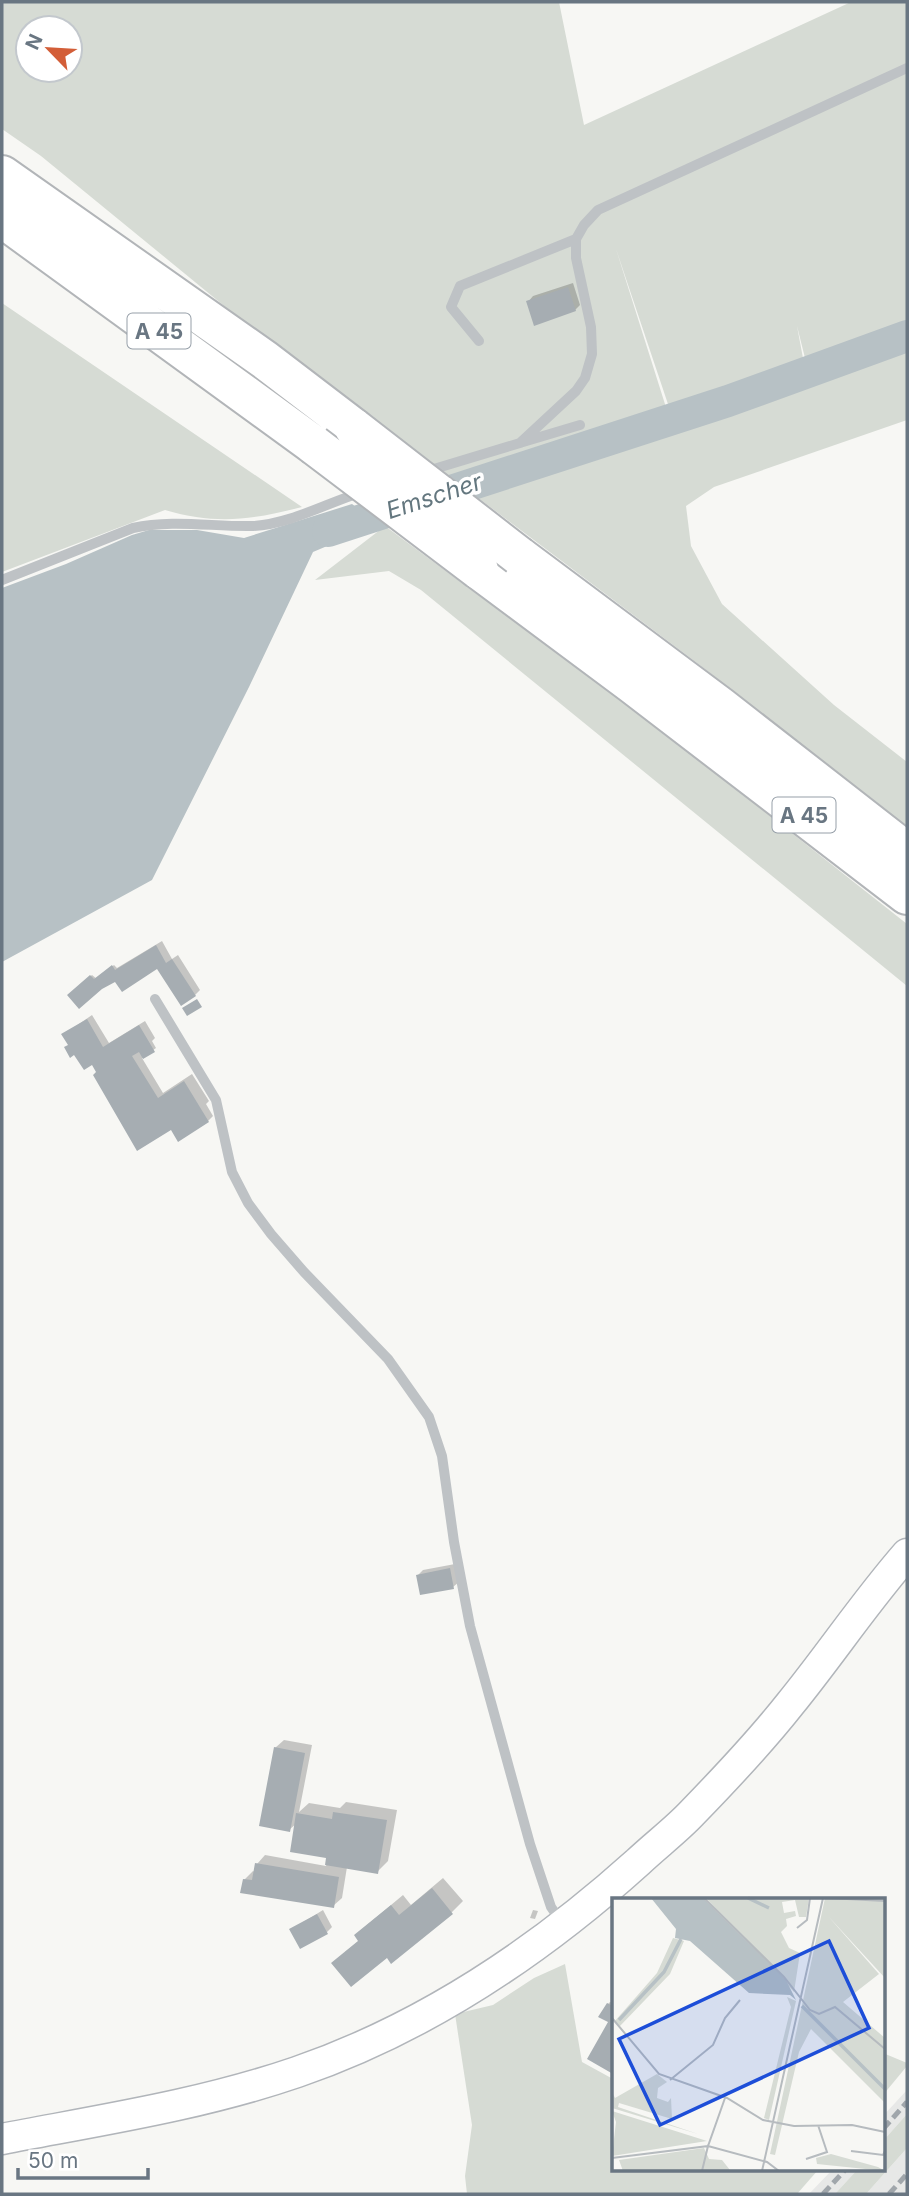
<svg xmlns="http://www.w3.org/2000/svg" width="909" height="2196" viewBox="0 0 909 2196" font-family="Inter,sans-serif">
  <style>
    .built { fill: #e7e8e7 }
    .green { fill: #d6dbd4; fill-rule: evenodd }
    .water { fill: #b7c1c5 }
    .shadow { fill: #0003 }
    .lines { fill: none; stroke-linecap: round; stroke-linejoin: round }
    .river { stroke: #b7c1c5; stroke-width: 32 }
    .building { fill: #a6adb2 }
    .secondary-casing { stroke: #b1b5ba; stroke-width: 33 }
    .motorway-casing { stroke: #b2b5b8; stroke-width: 42 }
    .service { stroke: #bec2c5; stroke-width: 10 }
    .secondary { stroke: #fff; stroke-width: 30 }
    .motorway { stroke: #fff; stroke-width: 38 }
    .rail { stroke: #a0a6ab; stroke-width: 5; stroke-dasharray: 10 5; stroke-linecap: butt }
    .motorway-bridge-casing { stroke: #b2b5b8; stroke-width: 42; stroke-linecap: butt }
    .motorway-bridge { stroke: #fff; stroke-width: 38 }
    .labels { text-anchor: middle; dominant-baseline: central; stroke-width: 7; stroke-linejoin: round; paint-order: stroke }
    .shield { fill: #fff; stroke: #969fa8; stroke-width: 2 }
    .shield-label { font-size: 21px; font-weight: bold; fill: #697682 }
    .water-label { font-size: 24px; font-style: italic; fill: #64777f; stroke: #fff }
    .inset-river { fill: none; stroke: #b7c1c5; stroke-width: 3.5 }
    .inset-road { fill: none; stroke: #b6bbbf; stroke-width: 2 }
    .view { fill: #1d4ed8; fill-opacity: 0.15; stroke: #1d4ed8; stroke-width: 3.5 }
    .inset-edge { fill: none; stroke: #697682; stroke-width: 3.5 }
  </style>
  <rect width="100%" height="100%" fill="#f7f7f4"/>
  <path class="built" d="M907,2090V2114L883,2141V2116Z
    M907,2148V2194H866Z
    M832,2170H857L835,2194H809Z"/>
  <path class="green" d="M2,2H559L584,125L851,2H907V420L714,487L686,506L691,546L722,604L834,705L907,762V828L701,666L465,488L637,430L460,485L283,354L41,156L2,129ZM28,28H70V70H28ZM616,249L672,416L805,369L797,326L809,374L670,420Z
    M2,303L302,507C252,520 216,525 165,510L2,572Z
    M385,526L678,743L907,924V986L421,590L389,571L315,580Z
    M565,1964L582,2062L613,2079V2170H818L797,2194H467L465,2176L472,2125L455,2014L493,2005L534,1978Z
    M883,2053L907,2063V2066L883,2095Z
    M907,2114V2148L866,2194H835L857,2170H883V2141Z"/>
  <path class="water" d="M352,504L379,524L313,552L249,687L152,880L2,962V588L66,564L132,535L149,530H197L244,538Z"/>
  <path class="shadow" d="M573,283L580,305L575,310L528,302L533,296Z
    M162,941L172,959L178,955L200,990L195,995L158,966L74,990L92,975L97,979L114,965L117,968Z
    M92,1015L109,1043L145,1021L155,1038L152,1041L156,1048L142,1058L163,1093L192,1074L209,1101L206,1104L213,1116L208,1121L171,1128L69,1045L63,1035Z
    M455,1564L459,1582L453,1587L418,1575L423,1570Z
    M284,1740L312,1745L299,1812L309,1803L340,1808L346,1802L397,1810L388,1861L377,1872L347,1867L342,1898L333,1906L244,1880L253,1871L255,1872L257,1864L265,1855L326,1866L328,1857L297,1823L289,1830L275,1748Z
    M443,1878L463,1901L452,1912L387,1956L345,1952L360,1940L367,1925L403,1895L411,1905Z
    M323,1910L332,1927L327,1932L292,1929Z
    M533,1910L538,1911L535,1919L530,1918Z
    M610,2002L613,2003V2072L589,2059L610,2021L608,2004Z"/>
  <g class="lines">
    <path class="river" d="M328,531L728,401L907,336"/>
  </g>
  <path class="building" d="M568,287L576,311L534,326L526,301Z
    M156,945L166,963L172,959L196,996L181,1006L157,969L122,992L115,982L102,989L79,1009L67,995L90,975L94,979L112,965L115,970Z
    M197,999L202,1007L187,1016L182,1008Z
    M87,1019L103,1047L139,1025L155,1052L143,1059L139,1052L132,1056L158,1098L184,1081L209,1122L178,1142L171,1130L137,1151L93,1075L96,1072L92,1065L84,1070L74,1055L70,1058L64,1047L68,1045L61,1034Z
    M450,1568L454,1589L420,1595L416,1575Z
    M274,1747L305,1753L290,1832L259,1826Z
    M333,1812L387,1820L378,1874L325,1865L326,1858L290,1852L296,1813L332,1819Z
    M255,1863L339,1877L334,1908L240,1893L243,1879L252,1880Z
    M432,1888L453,1914L391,1964L387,1958L351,1987L331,1963L358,1941L354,1935L391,1905L399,1915Z
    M317,1914L328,1934L300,1949L289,1929Z
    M607,2003L613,2006V2074L587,2059L608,2022L598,2017Z"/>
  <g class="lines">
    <defs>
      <path id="secondary" d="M2,2139C101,2120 201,2105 297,2072C425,2028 538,1952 638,1862C656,1845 676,1830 692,1813C726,1778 760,1742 790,1704C830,1655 865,1602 907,1554"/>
      <path id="motorway" d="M2,175L265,360L354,428
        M2,218L314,445
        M519,556L721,707L907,852
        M479,570L632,684L907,895"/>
    </defs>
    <use href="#secondary" class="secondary-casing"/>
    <use href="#motorway" class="motorway-casing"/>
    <path class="service" d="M479,341L451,307L460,286L576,239
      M523,442L580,425
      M424,472L520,443L576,391L585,378L592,354L591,327L576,258V239L584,225L598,210L907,68
      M2,580L133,528C173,519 213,527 253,526C290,524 327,503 362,492
      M155,999L216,1100L232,1172L248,1203L271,1234L304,1272L388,1359L429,1417L442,1456L454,1542L470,1626L530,1844L551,1907L562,1923"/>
    <use href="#secondary" class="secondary"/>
    <use href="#motorway" class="motorway"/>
    <path class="rail" d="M883,2129L907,2102
      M823,2194L845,2170
      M889,2194L907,2174"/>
    <defs>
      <path id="motorway-bridge" d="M354,428L519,556
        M314,445L479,570"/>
    </defs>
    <use href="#motorway-bridge" class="motorway-bridge-casing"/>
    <use href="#motorway-bridge" class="motorway-bridge"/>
  </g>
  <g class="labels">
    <g class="shield">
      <rect x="127.5" y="313.5" width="63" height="35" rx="5"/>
      <rect x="772.5" y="797.5" width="63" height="35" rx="5"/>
    </g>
    <g class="shield-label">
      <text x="159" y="331">A 45</text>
      <text x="804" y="815">A 45</text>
    </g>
    <g class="water-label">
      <text transform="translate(434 496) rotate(-18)">Emscher</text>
    </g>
  </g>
  <g transform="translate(612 1898)">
    <rect width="273" height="273" fill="#f7f7f4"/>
    <path d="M94,0H197L194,19H187L183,2L170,4L172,15L183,13L184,18L174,21L175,28L169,34L177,50L188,55L182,94ZM213,0H273V80L216,18L267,76L231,104L273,140V205L199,131L187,154L163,257L158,256ZM61,40L72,43L58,76L8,128L3,123L45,75ZM175,99L184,103L157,222L152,220L179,109ZM45,176L55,184L46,190L45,200L56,204L59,200L60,221L7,205L6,209L86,236L0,210V194L3,200ZM0,213L95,243L0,258L4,224ZM92,250L97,261L110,262L118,272L11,273L7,262ZM219,256L266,269L273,273L205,266L204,260Z" fill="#d6dbd4"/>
    <path d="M39,0H91L174,82L184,102L178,97L137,95L78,43L63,40L64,31Z" fill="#b7c1c5"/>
    <path class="inset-river" d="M136,0L157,10M190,108L273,191M7,122L52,74L69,41"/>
    <path class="inset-road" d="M92,0L172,79L198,112L207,116L223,109L273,151M216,0L273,3M185,30L195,22L198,0M0,120L47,176L115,200L151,222L182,228L240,227L273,234M58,182L101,147L113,120L128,102M239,253L271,257L273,253M0,260L96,248L113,200M194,261L215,254L206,227M90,273L96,248L155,264L167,273M150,273L211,0"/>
    <path class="view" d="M217,43L257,130L48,227L7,141Z"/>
    <rect width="273" height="273" class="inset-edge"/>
  </g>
  <rect width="909" height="2196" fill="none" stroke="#697682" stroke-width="7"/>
  <g transform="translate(49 49) rotate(295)"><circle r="33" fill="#ffffff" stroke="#c3c8cd" stroke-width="2"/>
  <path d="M0-5L12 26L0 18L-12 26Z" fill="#d35e38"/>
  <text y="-10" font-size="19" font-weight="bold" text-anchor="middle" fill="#697682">N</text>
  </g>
  <path d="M18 2168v10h130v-10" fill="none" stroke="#697682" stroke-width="3.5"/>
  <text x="28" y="2168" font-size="21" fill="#697682" stroke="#ffffff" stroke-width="5" paint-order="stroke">50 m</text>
</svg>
